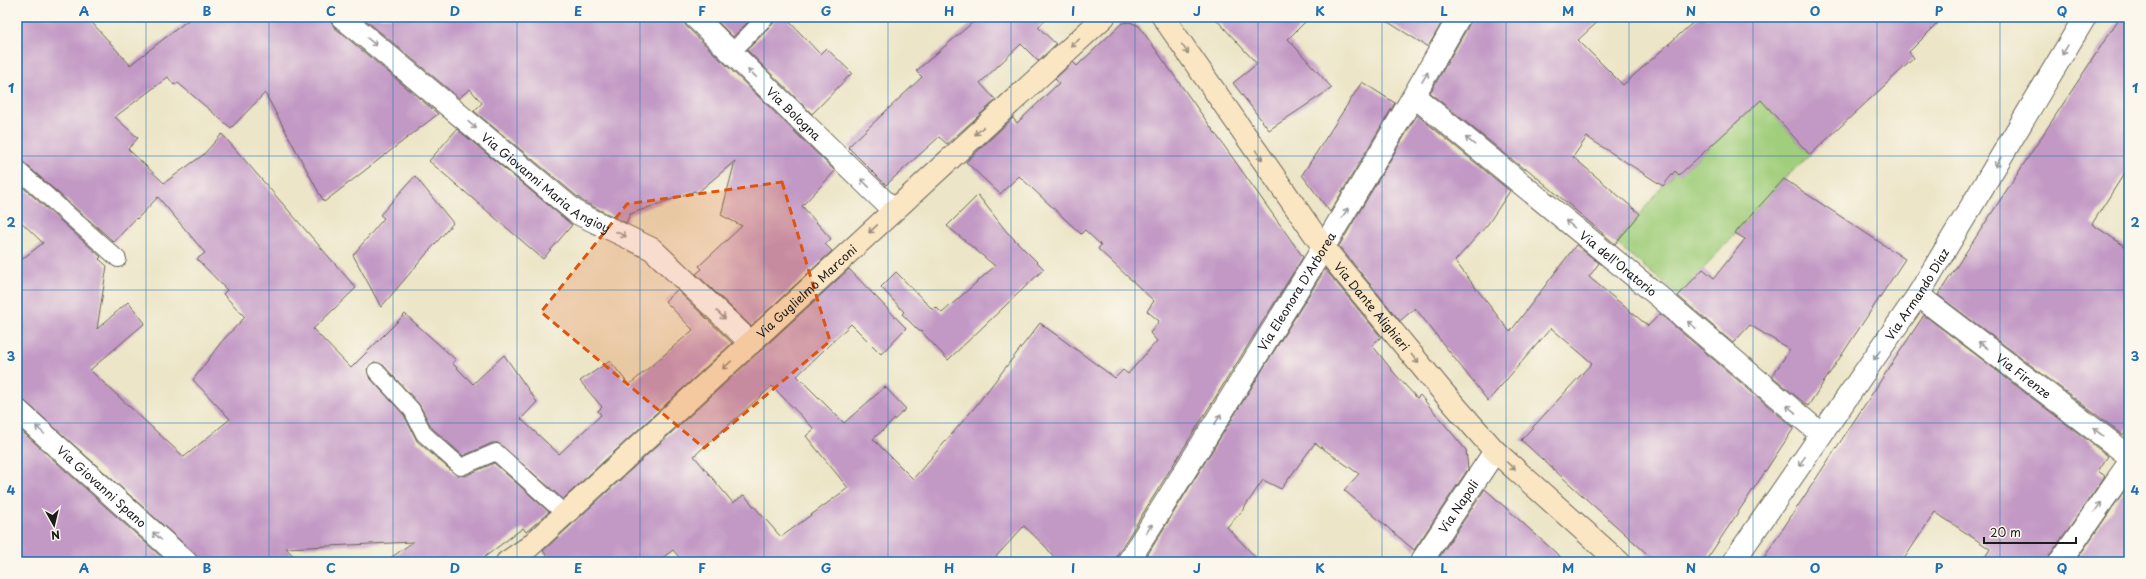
<svg xmlns="http://www.w3.org/2000/svg" width="2146" height="579" viewBox="0 0 2146 579" font-family="'Playpen Sans',sans-serif">
  <style>
    .green { fill: #a1ce7b; stroke: #5e754c }
    .building { fill: #c299c5; fill-rule: evenodd }
    .lines { fill: none; stroke-linecap: round; stroke-linejoin: round }
    .lane-casing { stroke: #656258; stroke-width: 18 }
    .street-casing { stroke: #656258; stroke-width: 24 }
    .secondary-casing { stroke: #656258; stroke-width: 24 }
    .lane { stroke: #fff; stroke-width: 16 }
    .street { stroke: #fff; stroke-width: 22 }
    .secondary { stroke: #fbe6c4; stroke-width: 22 }
    .oneway { stroke: #999 }
    .oneway2 { stroke: #978b78 }
    .marked { fill: #de560d; fill-opacity: 0.2; stroke: #de560d; stroke-width: 3; stroke-dasharray: 8 5; stroke-linejoin: round }
    .grid { fill: none; stroke: #1f6fb2; stroke-width: 1; stroke-opacity: 0.55 }
    .labels { text-anchor: middle; dominant-baseline: central; stroke-width: 3; stroke-linejoin: round; paint-order: stroke }
    .street-label { font-size: 12px; fill: #1c1c1c; stroke: #fbf7ec }
    .neatline { fill: none; stroke: #1f6fb2; stroke-width: 1.5 }
    .grid-label { font-size: 13px; text-anchor: middle; font-weight: bold; fill: #1f6fb2 }
  </style>
  <rect width="100%" height="100%" fill="#fbf7ec"/>
  <filter id="ink" filterUnits="userSpaceOnUse"><feTurbulence type="fractalNoise" baseFrequency=".025" numOctaves="2"/><feDisplacementMap in="SourceGraphic" scale="8" xChannelSelector="R" yChannelSelector="G"/><feConvolveMatrix kernelMatrix="1 2 1 2 8 2 1 2 1" color-interpolation-filters="sRGB"/></filter>
  <filter id="wash" filterUnits="userSpaceOnUse"><feTurbulence type="fractalNoise" baseFrequency=".012" numOctaves="4" result="noise"/><feDisplacementMap in="SourceGraphic" scale="16" xChannelSelector="R" yChannelSelector="G"/><feGaussianBlur stdDeviation="0.9" result="paint"/><feColorMatrix in="noise" values="0 0 0 0 0 0 0 0 0 0 0 0 0 0 0 0 0 1.4 0 .05"/><feComposite in="paint" operator="in"/></filter>
  <g filter="url(#wash)">
    <rect width="100%" height="100%" fill="#ece5c7"/>
    <path class="green" d="M1761,100L1810,155L1784,179L1679,296L1616,243L1675,171L1680,174Z"/>
    <g id="blocks">
      <path class="building" d="M17,17H87L130,65L192,17H330L334,27L438,114L324,202L265,93L231,128L178,83L174,85L168,77L115,117L138,138L128,149L164,183L203,155L222,134L356,288L313,329L351,368L405,314L456,360L452,363L473,384L504,355L537,402L521,419L559,454L601,415L598,411L602,407L580,381L610,361L629,385L693,330L665,301L677,290L732,343L563,499L498,443H492L463,456L432,428L419,404L383,365L374,362L367,369L369,377L404,415L417,441L455,474L465,476L494,463L549,512L526,532L523,528L478,562H385L413,542L286,548L299,562H198L194,553L25,401L17,398V263L43,243L17,218V182L101,257L99,259L107,266L97,329L128,302L145,323L90,370L184,457L230,419L193,380L222,341L245,317L223,294L227,290L197,259L205,253L158,197L137,219L136,218L114,242L23,162L17,160Z
        M362,17H683L686,26L835,171L802,206L831,239L825,244L832,251L751,326L696,274L702,269L699,266L742,226L721,215L735,161L697,193L695,191L630,214L626,223L584,202L474,111L482,103L470,89L459,98Z
        M713,17H753L733,37Z
        M775,17H785L820,54L826,48L852,73L812,114L747,50L773,24Z
        M979,17H1049L1038,27L1056,44L1038,61L1021,44L980,83L996,100L947,144L939,137L886,185L848,147L922,77L916,71Z
        M1214,17H1310L1288,39L1332,88L1269,130L1233,83L1257,64Z
        M1380,17H1445L1428,47Z
        M1471,17H1603L1578,40L1623,85L1699,17H1944L1909,52L1914,58L1810,155L1761,100L1679,175L1675,171L1663,186L1587,137L1573,157L1640,214L1615,244L1526,168L1525,170L1430,93L1470,23Z
        M2120,17H2129V166L2092,224L2129,249V426L2123,435L1938,295Z
        M1130,22L1139,26L1303,257L1117,555L1116,562H1058L1045,546L1024,526L991,562H683L673,550L657,562H552L543,551L849,269L906,328L881,354L851,324L797,376L844,423L885,387L906,409L873,439L913,479L975,407L1040,323L1115,378L1123,370L1128,374L1157,341L1150,333L1159,321L1147,311L1154,301L1098,249L1101,245L1085,230L1081,234L1019,176L1000,194L966,162L1013,118L1017,123L1059,83L1055,79L1073,62L1077,66L1122,23ZM772,386L814,429L806,436L848,488L781,537L744,495L733,503L694,456Z
        M1362,82L1395,103L1330,212L1302,175Z
        M1417,115L1510,191L1488,224L1455,261L1510,332L1576,245L1599,263L1589,277L1648,326L1660,314L1794,428L1705,562H1656L1521,440L1592,363L1551,328L1488,401L1415,308L1400,321L1339,246Z
        M457,129L572,225L543,259L429,161Z
        M415,176L453,223L381,307L353,255L384,218L380,215Z
        M1784,179L1905,259L1808,406L1772,376L1789,351V349L1750,325L1733,343L1678,296L1703,269L1714,278L1745,239L1735,233Z
        M978,195L1006,231L1044,269L948,360L921,331H919L902,314L904,312L881,287L896,272L933,310L936,307L942,313L995,266L947,226Z
        M1325,269L1381,337L1372,345L1395,374L1417,398L1420,395L1466,450L1468,469L1414,550L1344,490L1359,474L1315,443L1281,489L1263,480L1242,511L1227,527L1260,562H1143Z
        M1924,315L2108,456L2098,471L2105,476L2050,555L2048,562H1982L1990,549L1935,512L1902,562H1761Z
        M17,427L167,562H17Z
        M1485,489L1566,562H1436Z
        M2124,491L2129,495V562H2075Z"/>
    </g>
  </g>
  <g filter="url(#ink)">
    <use href="#blocks" fill-opacity="0" stroke="#656258" stroke-width="1"/>
    <g class="lines">
      <defs>
        <path id="lane" d="M731,53L766,17
          M17,169L118,259
          M376,371L412,410L424,434L461,467L496,452L565,514"/>
        <g id="street">
          <path id="s1" d="M342,17L577,213L652,249L751,343"/>
          <path id="s2" d="M695,17L893,210"/>
          <path id="s3" d="M1414,96L1656,294L1821,434"/>
          <path id="s4" d="M1918,295L2129,456"/>
          <path id="s5" d="M17,410L186,562"/>
          <path id="s6" d="M1128,562C1241,382 1354,202 1459,17"/>
          <path id="s7" d="M1421,562L1495,451"/>
          <path id="s8" d="M1733,562L1918,295L2085,17"/>
          <path d="M2060,562L2129,463"/>
        </g>
        <g id="secondary">
          <path id="s9" d="M1163,17L1324,248L1442,391L1495,451L1619,562"/>
          <path id="s10" d="M507,562L529,547L1104,17"/>
        </g>
      </defs>
      <use href="#lane" class="lane-casing"/>
      <use href="#street" class="street-casing"/>
      <use href="#secondary" class="secondary-casing"/>
      <use href="#lane" class="lane"/>
      <use href="#street" class="street"/>
      <use href="#secondary" class="secondary"/>
    </g>
    <defs><path id="oneway-shaft" d="M-6 0H5M1.5-3L5.5 0L1.5 3" fill="none" stroke-width="1.6" stroke-linecap="round" stroke-linejoin="round"/></defs>
    <g class="oneway">
      <use href="#oneway-shaft" transform="translate(372 42) rotate(39)"/>
      <use href="#oneway-shaft" transform="translate(2065 50) rotate(121)"/>
      <use href="#oneway-shaft" transform="translate(752 73) rotate(-136)"/>
      <use href="#oneway-shaft" transform="translate(1425 77) rotate(-60)"/>
      <use href="#oneway-shaft" transform="translate(472 125) rotate(40)"/>
      <use href="#oneway-shaft" transform="translate(1470 141) rotate(-141)"/>
      <use href="#oneway-shaft" transform="translate(1998 162) rotate(121)"/>
      <use href="#oneway-shaft" transform="translate(865 183) rotate(-136)"/>
      <use href="#oneway-shaft" transform="translate(1345 213) rotate(-59)"/>
      <use href="#oneway-shaft" transform="translate(1570 224) rotate(-141)"/>
      <use href="#oneway-shaft" transform="translate(621 234) rotate(26)"/>
      <use href="#oneway-shaft" transform="translate(721 315) rotate(43)"/>
      <use href="#oneway-shaft" transform="translate(1692 325) rotate(-140)"/>
      <use href="#oneway-shaft" transform="translate(1983 345) rotate(-143)"/>
      <use href="#oneway-shaft" transform="translate(1877 355) rotate(125)"/>
      <use href="#oneway-shaft" transform="translate(1791 409) rotate(-140)"/>
      <use href="#oneway-shaft" transform="translate(1218 419) rotate(-58)"/>
      <use href="#oneway-shaft" transform="translate(40 430) rotate(-138)"/>
      <use href="#oneway-shaft" transform="translate(2098 432) rotate(-143)"/>
      <use href="#oneway-shaft" transform="translate(1802 461) rotate(125)"/>
      <use href="#oneway-shaft" transform="translate(2098 507) rotate(-55)"/>
      <use href="#oneway-shaft" transform="translate(1149 529) rotate(-58)"/>
      <use href="#oneway-shaft" transform="translate(157 536) rotate(-138)"/>
    </g>
    <g class="oneway2">
      <use href="#oneway-shaft" transform="translate(1075 43) rotate(138)"/>
      <use href="#oneway-shaft" transform="translate(1185 49) rotate(55)"/>
      <use href="#oneway-shaft" transform="translate(979 131) rotate(138)"/>
      <use href="#oneway-shaft" transform="translate(1259 155) rotate(55)"/>
      <use href="#oneway-shaft" transform="translate(873 229) rotate(137)"/>
      <use href="#oneway-shaft" transform="translate(1415 359) rotate(51)"/>
      <use href="#oneway-shaft" transform="translate(727 365) rotate(138)"/>
      <use href="#oneway-shaft" transform="translate(1511 466) rotate(42)"/>
    </g>
  </g>
  <path class="marked" d="M782,182L830,341L704,448L541,312L627,204Z"/>
  <path class="grid" d="M146,17V562M269,17V562M393,17V562M517,17V562M640,17V562M764,17V562M888,17V562M1011,17V562M1135,17V562M1258,17V562M1382,17V562M1506,17V562M1629,17V562M1753,17V562M1877,17V562M2000,17V562M17,156H2129M17,290H2129M17,423H2129"/>
  <g class="labels">
    <g class="street-label">
      <text stroke="none"><textPath href="#s2" startOffset="138">Via Bologna</textPath></text>
      <text stroke="none"><textPath href="#s1" startOffset="263">Via Giovanni Maria Angioy</textPath></text>
      <text stroke="none"><textPath href="#s3" startOffset="264">Via dell'Oratorio</textPath></text>
      <text stroke="none"><textPath href="#s10" startOffset="404">Via Guglielmo Marconi</textPath></text>
      <text stroke="none"><textPath href="#s6" startOffset="319">Via Eleonora D'Arborea</textPath></text>
      <text stroke="none"><textPath href="#s8" startOffset="325">Via Armando Diaz</textPath></text>
      <text stroke="none"><textPath href="#s9" startOffset="357">Via Dante Alighieri</textPath></text>
      <text stroke="none"><textPath href="#s4" startOffset="133">Via Firenze</textPath></text>
      <text stroke="none"><textPath href="#s5" startOffset="114">Via Giovanni Spano</textPath></text>
      <text stroke="none"><textPath href="#s7" startOffset="67">Via Napoli</textPath></text>
    </g>
  </g>
  <rect width="2146" height="579" fill="none" stroke="#fbf7ec" stroke-width="44"/>
  <g transform="translate(54 525) rotate(172)" stroke="#fbf7ec" stroke-width="3" paint-order="stroke">
  <path d="M0-3L7 15L0 10L-7 15Z" fill="#1c1c1c"/>
  <text y="-6" font-size="11" font-weight="bold" text-anchor="middle" fill="#1c1c1c">N</text>
  </g>
  <path d="M1984 537v6h92v-6" fill="none" stroke="#1c1c1c" stroke-width="2"/>
  <text x="1990" y="537" font-size="12" fill="#1c1c1c" stroke="#fbf7ec" stroke-width="3" paint-order="stroke">20 m</text>
  <rect x="22" y="22" width="2102" height="535" class="neatline"/>
  <g class="grid-label">
    <text x="84" y="16">A</text>
    <text x="207" y="16">B</text>
    <text x="331" y="16">C</text>
    <text x="455" y="16">D</text>
    <text x="578" y="16">E</text>
    <text x="702" y="16">F</text>
    <text x="826" y="16">G</text>
    <text x="949" y="16">H</text>
    <text x="1073" y="16">I</text>
    <text x="1197" y="16">J</text>
    <text x="1320" y="16">K</text>
    <text x="1444" y="16">L</text>
    <text x="1568" y="16">M</text>
    <text x="1691" y="16">N</text>
    <text x="1815" y="16">O</text>
    <text x="1939" y="16">P</text>
    <text x="2062" y="16">Q</text>
    <text x="11" y="93">1</text>
    <text x="2135" y="93">1</text>
    <text x="11" y="227">2</text>
    <text x="2135" y="227">2</text>
    <text x="11" y="361">3</text>
    <text x="2135" y="361">3</text>
    <text x="11" y="495">4</text>
    <text x="2135" y="495">4</text>
    <text x="84" y="573">A</text>
    <text x="207" y="573">B</text>
    <text x="331" y="573">C</text>
    <text x="455" y="573">D</text>
    <text x="578" y="573">E</text>
    <text x="702" y="573">F</text>
    <text x="826" y="573">G</text>
    <text x="949" y="573">H</text>
    <text x="1073" y="573">I</text>
    <text x="1197" y="573">J</text>
    <text x="1320" y="573">K</text>
    <text x="1444" y="573">L</text>
    <text x="1568" y="573">M</text>
    <text x="1691" y="573">N</text>
    <text x="1815" y="573">O</text>
    <text x="1939" y="573">P</text>
    <text x="2062" y="573">Q</text>
  </g>
</svg>
